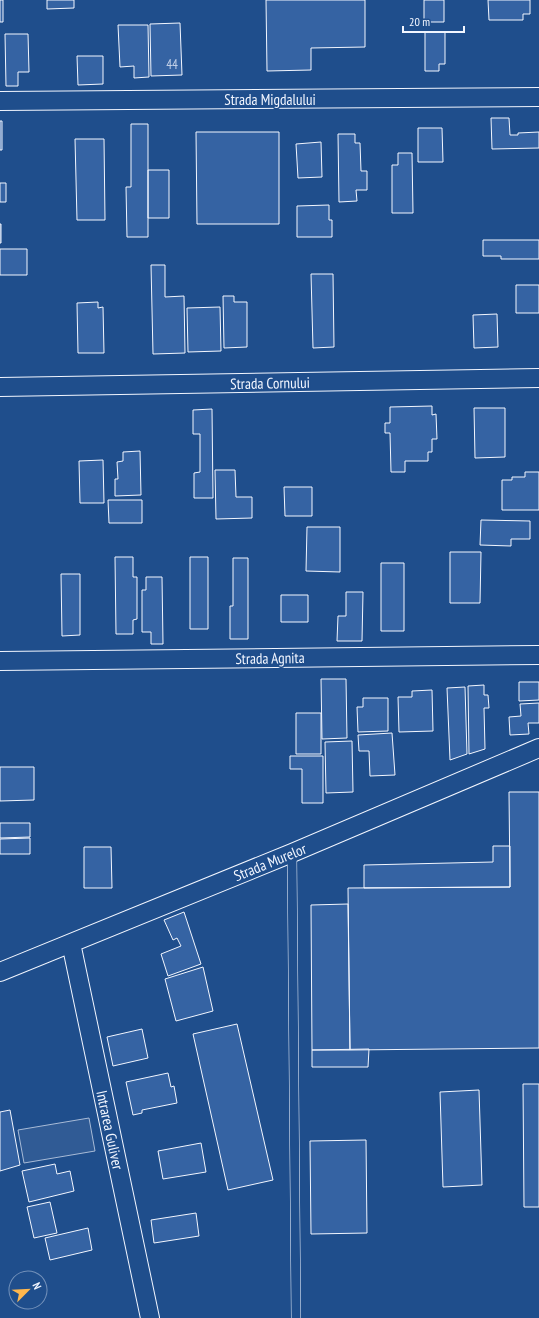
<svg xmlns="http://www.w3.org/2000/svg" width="539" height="1318" viewBox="0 0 539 1318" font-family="'PT Sans Narrow',sans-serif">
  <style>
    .parking { fill: #305b95; stroke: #a8bbd7 }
    .building { fill: #3563a3; stroke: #f2f6ff }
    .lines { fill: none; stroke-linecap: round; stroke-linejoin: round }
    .service-casing { stroke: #f2f6ff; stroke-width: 10 }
    .minor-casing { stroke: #f2f6ff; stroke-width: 20 }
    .service { stroke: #1f4e8c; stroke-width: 9 }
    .minor { stroke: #1f4e8c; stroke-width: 18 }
    .labels { text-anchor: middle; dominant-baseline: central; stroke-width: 3; stroke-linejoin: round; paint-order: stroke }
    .number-label { font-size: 13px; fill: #c3d1e8 }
    .street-label { font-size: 15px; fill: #f2f6ff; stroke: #1f4e8c }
  </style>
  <rect width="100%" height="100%" fill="#1f4e8c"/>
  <path class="parking" d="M89,1118L95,1151L24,1163L18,1130Z"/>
  <path class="building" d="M0,0H3V22H0Z
    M47,0H74V8L47,9Z
    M266,0H365V47L311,48V70L267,71Z
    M424,0H444V22H424Z
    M488,0H530V14H523V20H489Z
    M180,23L182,75L151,76L150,24Z
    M118,25H148L149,77L134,78V66L120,67Z
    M425,32H445V64H439V71H425Z
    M5,34H28L29,72H18V86H6Z
    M77,56H103V84L78,85Z
    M491,118H509L510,135H518V133L539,132V148L492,149Z
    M0,121H2V150H0Z
    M131,124H148V237H127L126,187H131Z
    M418,128H442L443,162H418Z
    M196,132H279V224H197Z
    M338,134H355V143H360L361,171H367V190H356L357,201L339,202Z
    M75,139H104L105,220H77Z
    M321,142L322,177L298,178L296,144Z
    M398,153H412L413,213H392V165H398Z
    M148,170H169V218H148Z
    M0,183H6V202H0Z
    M329,205V220H332V237H297V206Z
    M0,224H1V243H0Z
    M483,240H539V259H501V256H483Z
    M0,249H27V275H0Z
    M151,265H165V297L184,296L185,353L153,354Z
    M311,274H333L334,347L313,348Z
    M516,285H539V313H516Z
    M223,296H234V302H247V347L224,348Z
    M98,302V308L103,307L104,353H78L77,303Z
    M220,307L221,351L188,352L187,308Z
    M497,314L498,347L474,348L473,315Z
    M432,406V415L436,414L437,439H432V452H428V461H405V472H391L390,433H385V423H390V407Z
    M474,408H505V457L475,458Z
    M212,409L213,498H194V473L200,472V434H193V410Z
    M140,451L141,495L115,496V479H118L117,462L123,461V452Z
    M103,460L104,503H80L79,461Z
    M215,470H235L236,497H252V518L216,519Z
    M525,472H539V510H502V480H512V477H525Z
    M284,487H312V516H285Z
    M108,500H142V523H109Z
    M481,520L530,521V539H511V546L480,545Z
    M307,527H340V572L306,571Z
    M450,552H481L480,603H450Z
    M115,557H133V577H137V619L133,620V634H116Z
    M190,557H208V629H190Z
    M233,558H248V639H230V606H233Z
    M381,563H404V631H381Z
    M61,574H80V635L62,636Z
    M146,577H162L163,644H151V632H142V590H146Z
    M346,592H363L362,641H337L338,616H346Z
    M281,595H308V622H281Z
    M321,679H346L347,738L322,739Z
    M519,682H539V700L519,701Z
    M484,685V695H488L489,708H484L485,749L469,754L468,686Z
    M465,687L467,754L450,760L447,688Z
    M432,690L433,731L399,732L398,697H412V691Z
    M363,698H388V731L358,732L357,707H363Z
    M539,703V723H528L529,734L510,735L509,717L521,716L520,704Z
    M296,713H321V754H296Z
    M392,733L395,775L370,776L369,751H359L358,735Z
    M352,741L353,792L326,793L325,742Z
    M290,756H323V803H302V769H290Z
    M0,767H34V800L0,801Z
    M509,792H539V1048L350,1050L348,888L510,887Z
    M0,823H30V837L0,838Z
    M30,838V854H0V839Z
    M493,846H510V887L364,888V865L493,862Z
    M84,847H111L112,888H84Z
    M348,904L350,1050H312L311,905Z
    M184,912L201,964L168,976L161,954L181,946L177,938L173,940L164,920Z
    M203,967L213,1011L176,1021L165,979Z
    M237,1024L273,1180L228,1190L193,1034Z
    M142,1029L148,1058L113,1066L107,1037Z
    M369,1049L368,1067H312V1050Z
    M168,1073L171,1087L174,1086L177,1103L142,1110V1113L133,1115L126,1082Z
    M523,1084H539V1207H524Z
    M479,1090L482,1185L443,1187L440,1092Z
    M10,1110L20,1165L0,1171V1112Z
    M366,1140L367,1233L311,1234L310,1141Z
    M201,1143L206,1172L163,1179L158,1151Z
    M55,1164L57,1174L70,1171L74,1191L29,1202L22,1171Z
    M50,1202L57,1233L34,1238L27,1207Z
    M196,1213L199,1236L154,1243L151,1220Z
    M88,1228L92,1250L50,1260L45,1238Z"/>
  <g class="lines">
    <defs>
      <path id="service" d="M292,853L296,1318"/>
      <path id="minor" d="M0,101L539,97
        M0,387L539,378
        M0,661L539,655
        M71,943L150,1318
        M0,972L292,853L539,748"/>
    </defs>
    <use href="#service" class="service-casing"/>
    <use href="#minor" class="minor-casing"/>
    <use href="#service" class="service"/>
    <use href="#minor" class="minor"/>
  </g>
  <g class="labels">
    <g class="number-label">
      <text x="172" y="64">44</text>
    </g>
    <g class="street-label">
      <text x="270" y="99">Strada Migdalului</text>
      <text transform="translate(270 383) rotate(-1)">Strada Cornului</text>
      <text transform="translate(270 658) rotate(-1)">Strada Agnita</text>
      <text transform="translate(270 862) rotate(-22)">Strada Murelor</text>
      <text transform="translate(110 1130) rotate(78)">Intrarea Guliver</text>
    </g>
  </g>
  <g transform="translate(28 1290) rotate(66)"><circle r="19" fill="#1f4e8c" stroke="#7391ba"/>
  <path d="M0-3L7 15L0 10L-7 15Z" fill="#ffb74d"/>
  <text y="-6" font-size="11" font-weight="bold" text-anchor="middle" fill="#f2f6ff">N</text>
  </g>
  <path d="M403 26v6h61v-6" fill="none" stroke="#f2f6ff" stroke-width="2"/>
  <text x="409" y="26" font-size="12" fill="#f2f6ff" stroke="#1f4e8c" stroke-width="3" paint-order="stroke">20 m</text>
</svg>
